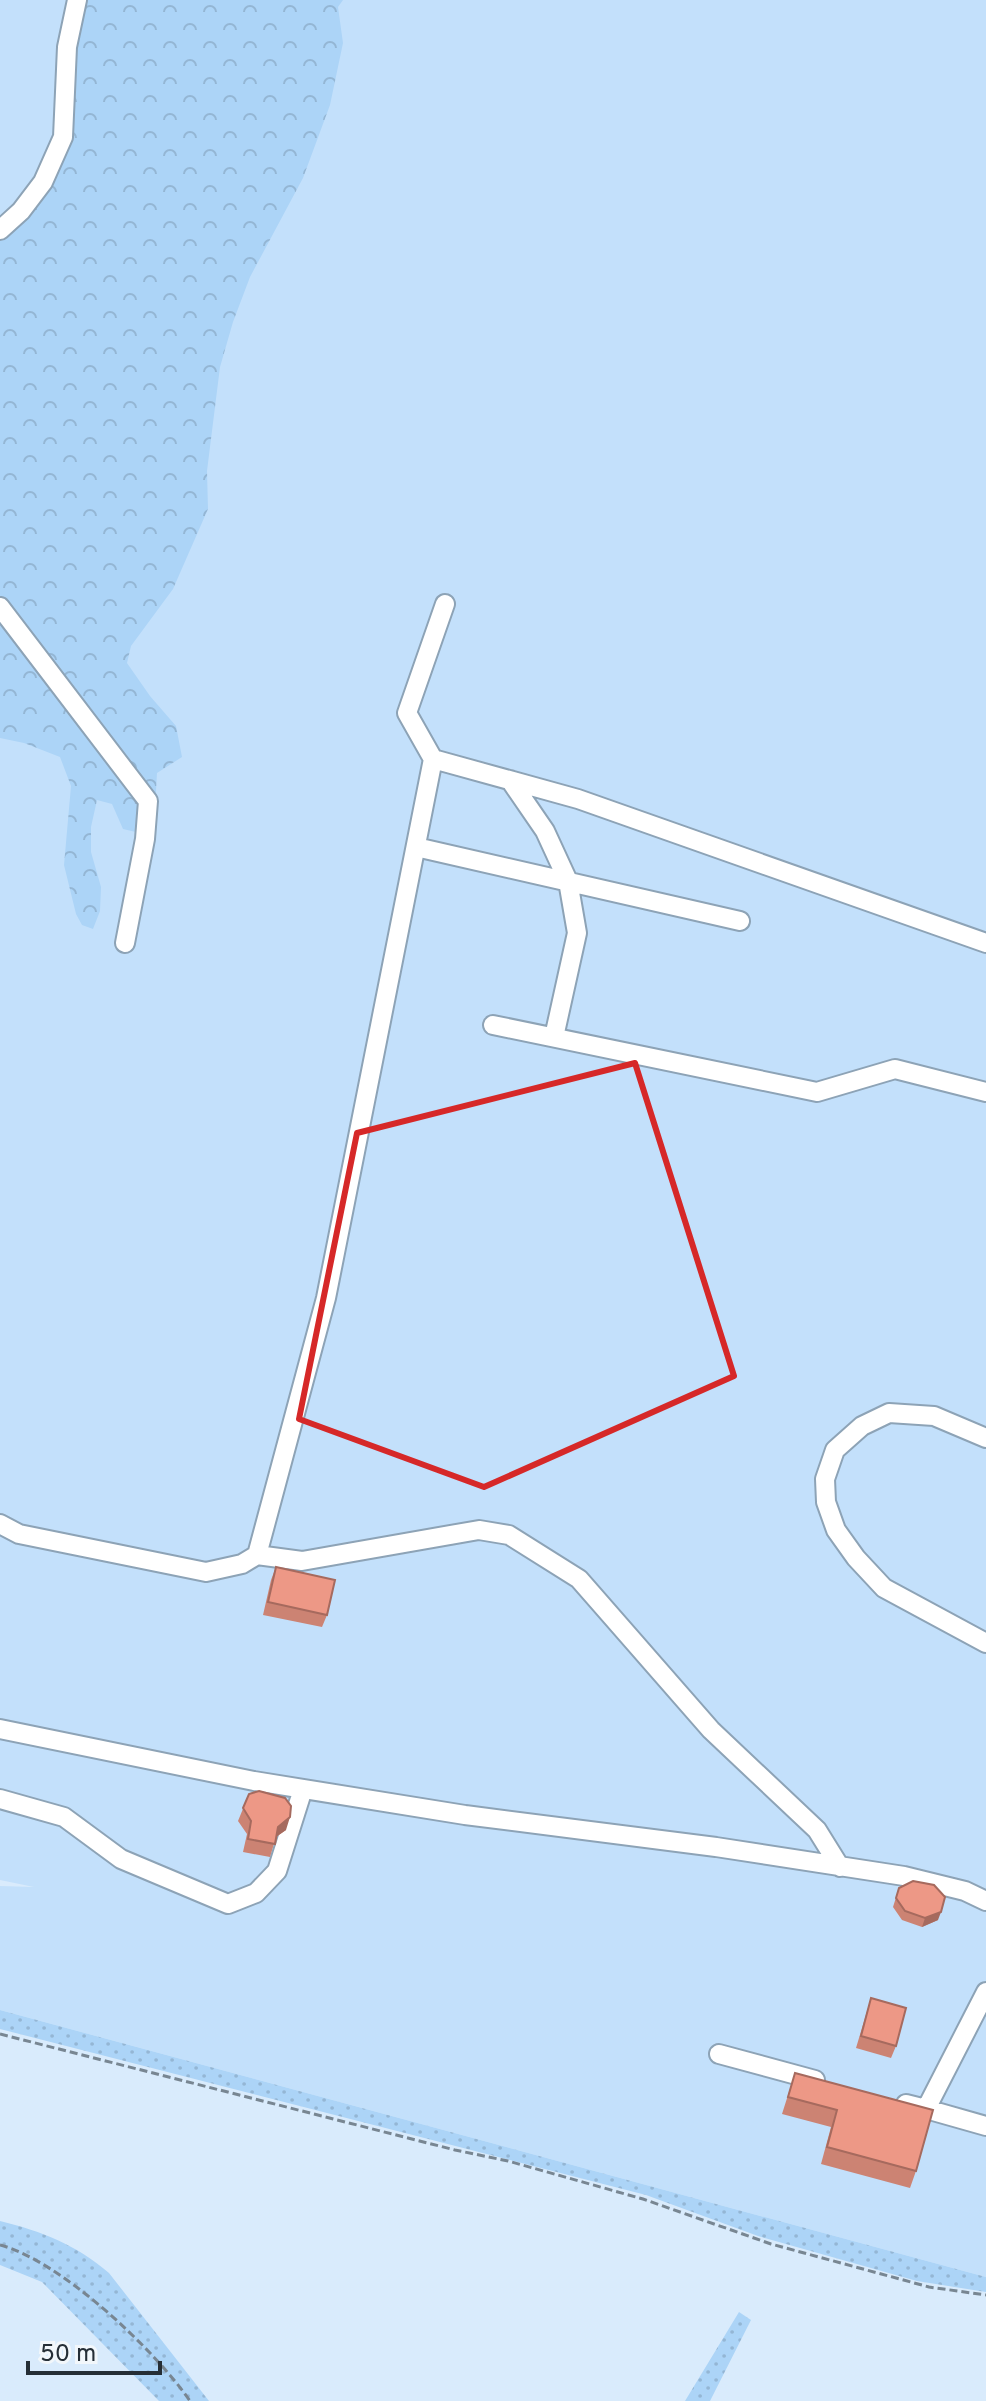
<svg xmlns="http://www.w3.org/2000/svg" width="986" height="2401" viewBox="0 0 986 2401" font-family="Overpass,sans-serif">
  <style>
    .built { fill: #c3e0fb }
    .grass { fill: url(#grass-dots) }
    .forest { fill: url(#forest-crowns) }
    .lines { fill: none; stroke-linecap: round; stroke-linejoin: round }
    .minor-casing { stroke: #8da3b6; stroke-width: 22 }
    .path { stroke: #788692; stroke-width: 3; stroke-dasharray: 8 4; stroke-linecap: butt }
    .minor { stroke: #fff; stroke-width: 18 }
    .wall { fill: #cc8373 }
    .shaded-wall { fill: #a66a5e }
    .building { fill: #ed9886; stroke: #a66a5e; stroke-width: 2 }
    .marked { fill: none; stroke: #d62828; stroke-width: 6; stroke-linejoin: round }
  </style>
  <defs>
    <pattern id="grass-dots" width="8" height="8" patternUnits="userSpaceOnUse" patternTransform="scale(2)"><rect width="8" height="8" fill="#acd4f7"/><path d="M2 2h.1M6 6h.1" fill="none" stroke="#94b6d4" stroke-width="1.8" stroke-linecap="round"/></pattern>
    <pattern id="forest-crowns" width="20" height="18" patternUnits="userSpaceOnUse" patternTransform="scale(2)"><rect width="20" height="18" fill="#acd4f7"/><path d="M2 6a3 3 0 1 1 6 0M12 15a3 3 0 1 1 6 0" fill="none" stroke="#94b6d4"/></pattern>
  </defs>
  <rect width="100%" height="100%" fill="#d9ebfc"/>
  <path class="built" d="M0,0H986V2277L0,2010V1886L34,1887L0,1880Z"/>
  <path class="grass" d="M0,2010L986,2277V2292L917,2281L758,2236L646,2195L0,2029Z
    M0,2221C41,2231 77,2245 109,2273L209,2401H159L42,2282L0,2265Z
    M739,2312L751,2320L710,2401H685Z"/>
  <path class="forest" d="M72,0H343L338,7L343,43L330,105L303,178L250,277L233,322L220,367L207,471L208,509L173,589L131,646L127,663L150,696L176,726L182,757L157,773L154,827L140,833L123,829L112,804L97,800L91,827V852L101,887L100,911L93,929L82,925L76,914L64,865L71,786L60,757L24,743L0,738V224L41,179L57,138Z"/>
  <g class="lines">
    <defs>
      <path id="minor" d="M0,230L21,211L43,182L63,137L67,47L77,0
        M0,607L148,801L145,839L125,943
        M433,759L578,799L986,943
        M510,780L545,831L568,881L577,933L554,1037
        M416,847L740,921
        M493,1025L817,1092L895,1069L986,1092
        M986,1438L934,1416L889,1413L862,1426L835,1450L825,1479L826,1502L836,1530L856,1558L884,1588L986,1643
        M0,1524L19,1534L206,1572L242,1564L257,1555L326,1298L433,759L407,713L445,604
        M257,1555L302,1561L479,1530L509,1535L579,1579L711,1730L817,1830L840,1867
        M0,1729L254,1781L465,1815L716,1847L904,1876L965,1891L986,1901
        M0,1799L64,1817L121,1859L228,1904L256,1893L277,1871L303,1789
        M719,2054L815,2080
        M906,2104L926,2109L986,1992
        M926,2109L986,2126"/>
    </defs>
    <use href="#minor" class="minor-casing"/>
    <path class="path" d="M0,2034L455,2150L508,2161L643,2199L771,2244L929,2287L986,2295
      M0,2245C61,2261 154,2349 190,2401"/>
    <use href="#minor" class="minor"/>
  </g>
  <path class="wall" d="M276,1567L327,1615L322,1627L263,1615L271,1580Z
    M249,1794L286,1830L276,1837L270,1857L243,1852L247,1834L238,1821Z
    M899,1888L938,1920L922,1927L902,1920L893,1907Z
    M871,1998L896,2046L891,2058L856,2048Z
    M795,2073L916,2171L910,2188L821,2164L831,2127L782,2114Z"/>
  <path class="shaded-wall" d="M290,1817L286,1830L273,1839L278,1827Z
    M941,1912L938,1920L922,1927L925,1918Z"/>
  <path class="building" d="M276,1567L335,1580L327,1615L268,1602Z
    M259,1791L285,1798L291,1806L290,1817L278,1827L275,1844L248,1839L251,1821L243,1808L249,1794Z
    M913,1881L934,1885L945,1897L941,1912L925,1918L905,1911L896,1898L899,1888Z
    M871,1998L906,2008L896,2046L861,2036Z
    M795,2073L933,2110L916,2171L827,2147L837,2110L788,2097Z"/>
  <path class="marked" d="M635,1063L734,1376L484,1487L299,1419L357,1133Z"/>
  <path d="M28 2361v12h132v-12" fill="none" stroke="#252e36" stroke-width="4"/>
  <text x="40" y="2361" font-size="24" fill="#252e36" stroke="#f2f7fb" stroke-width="6" paint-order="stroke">50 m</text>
</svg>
